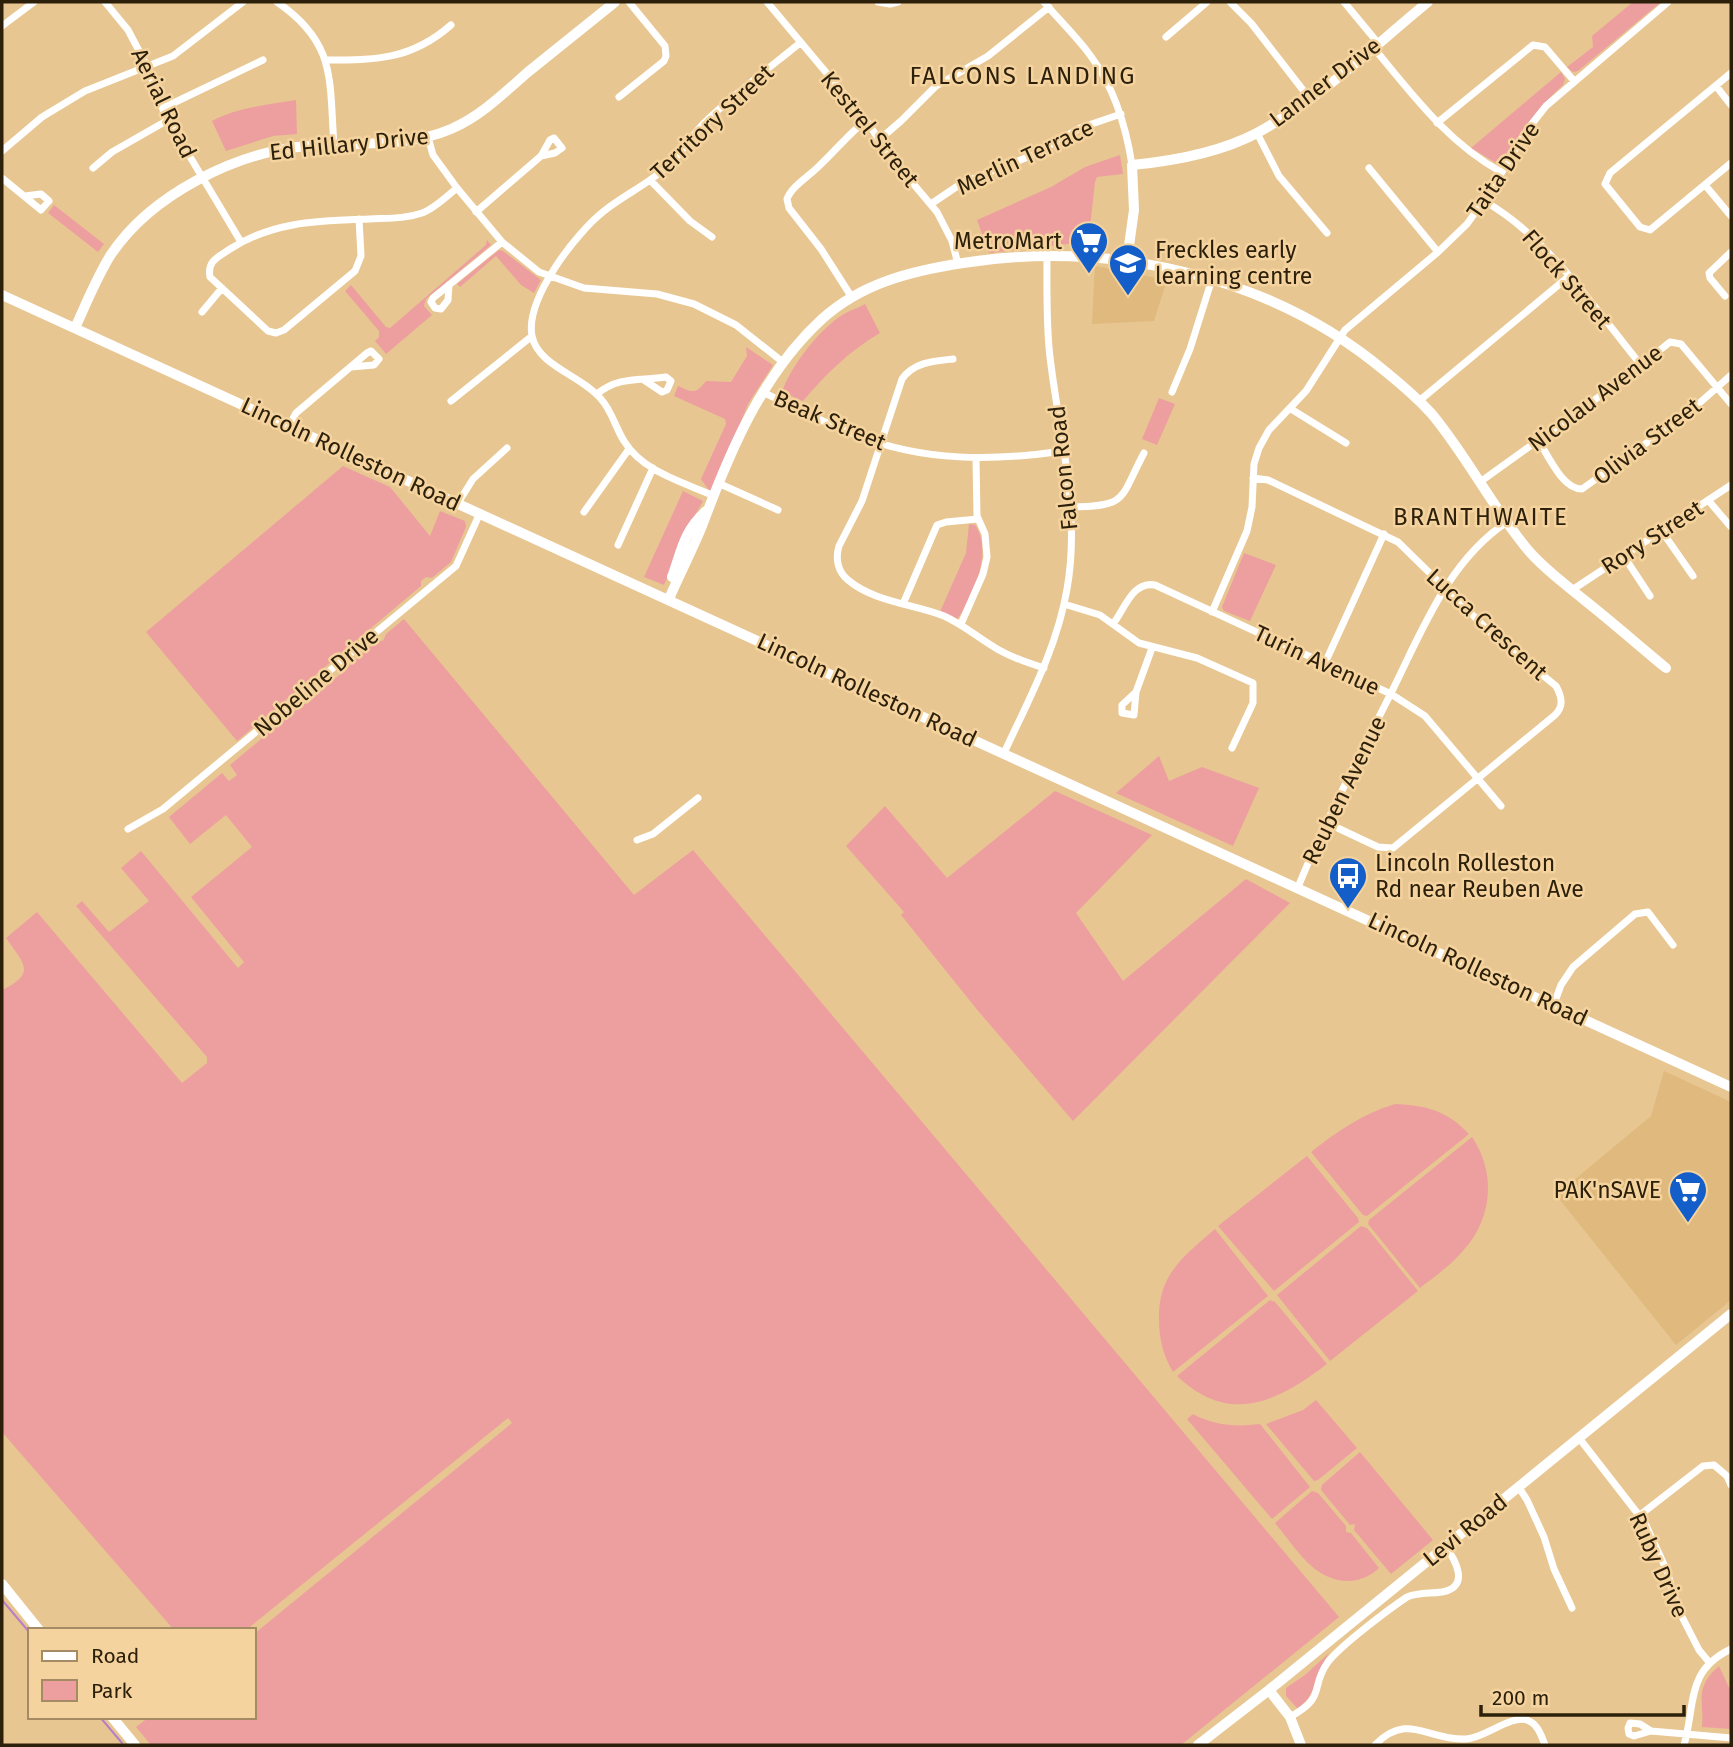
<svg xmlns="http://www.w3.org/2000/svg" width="1733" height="1747" viewBox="0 0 1733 1747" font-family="'Fira Sans',sans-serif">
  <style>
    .built { fill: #dfb97d }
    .green { fill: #ed9fa0 }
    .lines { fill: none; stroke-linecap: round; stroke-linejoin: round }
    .stream { stroke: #b780c6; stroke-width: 2 }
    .street { stroke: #fff; stroke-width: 7 }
    .secondary { stroke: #fff; stroke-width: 10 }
    .labels { text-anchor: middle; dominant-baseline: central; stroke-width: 5; stroke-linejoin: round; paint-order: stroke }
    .street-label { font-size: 23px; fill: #2d200b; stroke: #f5d39e }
    .poi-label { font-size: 23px; fill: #2d200b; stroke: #f5d39e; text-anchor: end }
    .neighbourhood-label { font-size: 24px; letter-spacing: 2px; fill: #2d200b; stroke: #f5d39e }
  </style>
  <rect width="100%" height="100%" fill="#e8c691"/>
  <path class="built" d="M1095,266L1167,280L1154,321L1092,324Z
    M1664,1071L1731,1102V1300L1676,1345L1556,1195L1651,1116Z"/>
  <path class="green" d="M1633,2H1661L1578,71L1573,72L1567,67L1593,47L1592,36Z
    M1561,72L1565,79L1563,85C1538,108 1519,134 1501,162L1498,164L1471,148Z
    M296,100L297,134L273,136L226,151L212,121C238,107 267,105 296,100Z
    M1120,155L1123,174L1097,177L1095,182L1088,245L1076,243L989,253L977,220L1051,187L1085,167Z
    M54,205L104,244L98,252L48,213Z
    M487,240L491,245L426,299L424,306L432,315L386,354L375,341L379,337V331L345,291L351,285L386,327L390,328L486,245Z
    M499,250L503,251L541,280L534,293L521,285L496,256L460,287L457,284Z
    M865,304L880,333C849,351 826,374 803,401L782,392C790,367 821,327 844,314C851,310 858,308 865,304Z
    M746,347L773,365L748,404L712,495L701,479L726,424L725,419L674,396L678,386C693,393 696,394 706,381L731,382L747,356Z
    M1159,398L1175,404L1157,445L1142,439Z
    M343,466L390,487L430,536L440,511L465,521L466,527L451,562L432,578L426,577L421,581V586L237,741L146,632Z
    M683,491L703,501L693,519L664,585L644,577Z
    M969,524L975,525C994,551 972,600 955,622L939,614L966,553Z
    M1244,553L1276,565L1250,621L1224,611L1222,607Z
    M404,619L634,895L693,850L1339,1617L1181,1745H151L136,1727L149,1717H254V1634L512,1423L508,1418L246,1630H174L2,1432V990C37,973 24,964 6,938L37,912L182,1083L207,1063V1057L76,906L82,901L109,932L149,901L121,868L141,851L238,968L244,962L191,897L252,847L226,815L190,844L169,817L222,773L229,781L237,775L230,765L303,704H307L378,640L383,641L386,634Z
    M1159,756L1169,781L1202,767L1259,788L1233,846L1116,793Z
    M1055,791L1152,835L1076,913L1123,981L1246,879L1290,903L1073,1121L979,1012L901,915L904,912L846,846L885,806L947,878Z
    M1395,1104C1425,1105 1448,1111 1469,1134L1367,1216L1363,1215L1311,1152C1338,1131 1362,1114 1395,1104Z
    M1472,1137C1497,1174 1492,1220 1462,1252C1450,1266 1434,1277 1420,1288L1368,1224L1369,1220Z
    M1307,1156L1358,1218L1359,1222L1274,1291L1218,1226Z
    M1361,1226L1367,1228L1418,1291L1330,1361L1277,1295Z
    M1215,1229L1268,1296L1173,1372C1163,1355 1159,1339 1159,1319C1158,1274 1184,1256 1215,1229Z
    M1270,1300L1275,1302L1327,1364C1277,1402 1230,1426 1177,1376Z
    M1316,1400L1357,1448L1318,1480L1314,1481L1266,1424L1303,1410Z
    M1193,1414C1215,1426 1236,1427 1260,1424L1310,1487L1272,1519L1187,1419Z
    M1360,1452L1433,1540L1391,1574L1354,1530L1355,1524L1350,1525L1321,1490L1322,1485Z
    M1312,1491L1318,1493L1346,1526V1532L1351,1533L1379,1568C1371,1576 1361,1580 1350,1581C1314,1582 1296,1548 1275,1523Z
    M1329,1653C1316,1673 1317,1694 1298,1709L1286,1696V1688L1305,1675Z
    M1719,1666L1731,1692V1729L1702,1727C1704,1700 1694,1688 1719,1666Z"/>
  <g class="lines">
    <path class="stream" d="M2,1600L30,1633
      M100,1717L122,1743"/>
    <path class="street" d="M105,2L128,30L147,66L165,115L241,242
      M277,2C337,43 329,80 334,145
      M767,2L866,120L889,155L937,212L952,241L958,264
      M878,2L890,4L898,2
      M1044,2C1059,20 1076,36 1090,55C1114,87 1126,126 1132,165
      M1230,2L1251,23L1310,99
      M1344,2L1378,43
      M2,26L34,2
      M1166,37L1207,2
      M1373,47C1412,94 1447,142 1501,172
      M325,60C376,60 411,60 451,25
      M1731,73L1610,173L1605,184L1640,227L1650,230L1731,163
      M1716,86L1731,105
      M619,97L664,61L666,56L665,46L629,2
      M163,108L263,60
      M1437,123L1533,45L1545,47L1574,81
      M1257,133L1279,176L1327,233
      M428,137L433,155L457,188L502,242L539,272L584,288L657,294L694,304L736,325L784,363
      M880,139L901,121L936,86L988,56L1049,7
      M2,151L42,117L85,91L173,56L243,2
      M93,168L112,152L168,120
      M1369,168L1438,252
      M2,178L41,210L49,201L41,194L25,196
      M651,181L690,221L712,237
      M1705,185L1731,216
      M1484,201C1547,236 1596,310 1641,365
      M931,204L962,183L1033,155L1080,128L1121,114
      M476,212L541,156L550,140L554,138L562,148L555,153L541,156
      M359,219L361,256L355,271L284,330L276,333L268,331L210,277C207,261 218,257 230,249C274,221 318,221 369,219C387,218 405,219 422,213C434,209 447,196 457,188
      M449,285L448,300L441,309L435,308L431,302L433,298L502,242
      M851,296L821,249L789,208L787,199C792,186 808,177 818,167C835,151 848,135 866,120
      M1725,296L1710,278L1709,273L1731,252
      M202,312L222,288
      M953,359C934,361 914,362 902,379L862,501L839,546C835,559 838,572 848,580C874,602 914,604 944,616C964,625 980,639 999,650C1013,658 1028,663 1044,668
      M762,392C793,406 824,423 856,435C924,462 993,461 1064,451
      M1172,392L1190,349L1212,279
      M597,394C619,376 639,381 666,377L671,381L667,390L662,392L644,380
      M451,401L532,336
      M1419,401L1568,277
      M1291,409L1346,443
      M289,426L296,413L367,353L371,351L379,359L374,365L351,367
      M1538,440C1548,455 1562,489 1582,489L1687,414L1731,375
      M1253,478L1268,480L1398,542L1493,635L1556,686C1562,697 1564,706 1555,715L1393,848L1378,847L1327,823
      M1480,482L1625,378L1670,342L1681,344L1731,404
      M718,483L778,510
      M712,495C682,482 642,471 624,441C615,427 612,411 601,399C581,375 538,366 532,336C525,299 576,233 604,211C625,194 649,184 669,165C683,152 692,134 706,121C736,93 769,68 800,43
      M1708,500L1731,527
      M458,503L473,479L507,448
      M1071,507C1129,506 1119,500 1144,453
      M584,512L629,449
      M1661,530L1693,576
      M618,545L653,468
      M1623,555L1650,596
      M1572,590L1731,485
      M903,604L937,525L946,522L978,519
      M1064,604L1100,615L1139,643L1197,658L1253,683V703L1232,748
      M1212,612L1247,531L1252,507L1254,464L1259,448L1269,430L1306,391L1345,330L1438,252L1467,224L1492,189L1527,130L1546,106L1668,2
      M961,624L983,574L987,557L985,534L977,516L976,459
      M1113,624C1125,609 1132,581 1155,585L1391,694L1425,716L1501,806
      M1325,663L1384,534
      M1136,692L1122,705V713L1134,715L1136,692L1152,648
      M1004,753C1029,699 1057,648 1067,589C1081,511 1059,434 1050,357C1046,324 1047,289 1047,255
      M128,829L163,809L456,566L480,513
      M637,840L653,834L698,798
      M1298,887C1324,824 1356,763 1386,703C1419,639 1445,563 1507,522
      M1554,1004L1561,985L1573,967L1635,914L1648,912L1673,945
      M1579,1438L1645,1523L1667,1571L1678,1609L1699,1650L1709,1662
      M1518,1486L1527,1500L1544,1537L1554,1569L1572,1608
      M1640,1515L1703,1466L1714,1465L1727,1476L1731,1485
      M1290,1717C1328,1696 1309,1688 1328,1662C1340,1646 1389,1609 1407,1597C1420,1592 1429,1594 1442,1592C1471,1587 1455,1559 1445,1546
      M1651,1731L1640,1724L1630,1723L1628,1728L1629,1734L1634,1736L1651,1731L1731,1738
      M1375,1745C1408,1711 1428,1741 1466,1739C1485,1738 1510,1715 1527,1720C1538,1724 1541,1735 1545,1745
      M1684,1745C1696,1704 1685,1671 1731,1649"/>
    <path class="secondary" d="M1127,260L1134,210L1132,165C1174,161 1219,153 1257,133C1320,99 1373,47 1428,2
      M2,295L1731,1087
      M75,328C86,304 96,279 110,256C150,195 237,151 309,146C356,142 407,148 451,129C481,116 504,93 528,72C557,49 586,25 615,2
      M672,577C682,550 683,532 706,511
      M669,599C679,575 692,551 702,526C730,451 762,374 822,319C862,283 911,271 963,263C1110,240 1271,275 1386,372C1402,385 1417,398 1431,413C1467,456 1492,507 1528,550C1544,569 1564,583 1583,599C1611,621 1638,645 1666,668
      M2,1584L39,1630
      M1269,1690L1290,1717L1301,1745
      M112,1717L135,1745
      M1198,1745L1269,1690L1731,1314"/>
  </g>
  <defs>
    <symbol id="supermarket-pin" viewBox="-11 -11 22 30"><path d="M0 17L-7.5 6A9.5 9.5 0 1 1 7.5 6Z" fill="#135ec8" stroke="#f5d39e"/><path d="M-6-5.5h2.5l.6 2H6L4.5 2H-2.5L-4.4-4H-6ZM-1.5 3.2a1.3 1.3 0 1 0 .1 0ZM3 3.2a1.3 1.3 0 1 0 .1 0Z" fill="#fff"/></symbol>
    <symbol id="school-pin" viewBox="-11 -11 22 30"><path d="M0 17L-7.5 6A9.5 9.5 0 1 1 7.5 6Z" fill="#135ec8" stroke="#f5d39e"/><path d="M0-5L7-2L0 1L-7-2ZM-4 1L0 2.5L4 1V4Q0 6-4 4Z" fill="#fff"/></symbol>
    <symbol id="bus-pin" viewBox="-11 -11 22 30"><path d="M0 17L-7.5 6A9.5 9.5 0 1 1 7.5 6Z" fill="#135ec8" stroke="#f5d39e"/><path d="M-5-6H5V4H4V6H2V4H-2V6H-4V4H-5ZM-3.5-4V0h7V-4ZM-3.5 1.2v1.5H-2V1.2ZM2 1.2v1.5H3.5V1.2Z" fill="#fff"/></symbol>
  </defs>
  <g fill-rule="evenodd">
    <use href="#supermarket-pin" x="1067" y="219" width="44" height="60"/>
    <use href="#school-pin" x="1106" y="241" width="44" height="60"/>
    <use href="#bus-pin" x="1326" y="854" width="44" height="60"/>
    <use href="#supermarket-pin" x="1666" y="1168" width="44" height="60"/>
  </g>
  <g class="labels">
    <g class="street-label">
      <text transform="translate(1325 82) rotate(-37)">Lanner Drive</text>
      <text transform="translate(164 103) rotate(64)">Aerial Road</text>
      <text transform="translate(712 122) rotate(-43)">Territory Street</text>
      <text transform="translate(870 129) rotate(51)">Kestrel Street</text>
      <text transform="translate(349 144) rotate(-6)">Ed Hillary Drive</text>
      <text transform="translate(1025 157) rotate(-25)">Merlin Terrace</text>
      <text transform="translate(1503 170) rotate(-56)">Taita Drive</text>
      <text transform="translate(1567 279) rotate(49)">Flock Street</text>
      <text transform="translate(1595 398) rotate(-37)">Nicolau Avenue</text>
      <text transform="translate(830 420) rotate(23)">Beak Street</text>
      <text transform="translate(1647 441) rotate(-37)">Olivia Street</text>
      <text transform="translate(351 454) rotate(25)">Lincoln Rolleston Road</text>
      <text transform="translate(1063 468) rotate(-96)">Falcon Road</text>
      <text transform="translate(1652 537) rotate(-33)">Rory Street</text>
      <text transform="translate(1487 624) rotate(42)">Lucca Crescent</text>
      <text transform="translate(1317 660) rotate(25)">Turin Avenue</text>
      <text transform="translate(316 682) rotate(-40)">Nobeline Drive</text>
      <text transform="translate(867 690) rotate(25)">Lincoln Rolleston Road</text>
      <text transform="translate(1344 790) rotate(-64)">Reuben Avenue</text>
      <text transform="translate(1478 969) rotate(25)">Lincoln Rolleston Road</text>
      <text transform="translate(1465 1530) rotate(-39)">Levi Road</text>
      <text transform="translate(1659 1565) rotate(66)">Ruby Drive</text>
    </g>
    <g class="poi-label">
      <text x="1062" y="241">MetroMart</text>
      <text x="1155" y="250" text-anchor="start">Freckles early<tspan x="1155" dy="26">learning centre</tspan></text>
      <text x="1375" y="863" text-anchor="start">Lincoln Rolleston<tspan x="1375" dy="26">Rd near Reuben Ave</tspan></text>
      <text x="1661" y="1190">PAK'nSAVE</text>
    </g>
    <g class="neighbourhood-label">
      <text x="1023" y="76">FALCONS LANDING</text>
      <text x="1481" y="517">BRANTHWAITE</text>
    </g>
  </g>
  <rect width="1733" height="1747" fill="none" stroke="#2d200b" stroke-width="7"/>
  <rect x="28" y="1628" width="228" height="91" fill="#f5d39e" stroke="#a58b63" stroke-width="2"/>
  <rect x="42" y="1651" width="35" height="10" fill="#ffffff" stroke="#a58b63" stroke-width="2"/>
  <text x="91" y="1663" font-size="21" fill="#2d200b">Road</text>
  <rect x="42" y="1680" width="35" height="21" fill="#ed9fa0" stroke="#a58b63" stroke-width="2"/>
  <text x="91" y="1698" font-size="21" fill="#2d200b">Park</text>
  <path d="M1481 1705v10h203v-10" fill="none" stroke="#2d200b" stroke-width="3.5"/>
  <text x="1492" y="1705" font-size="21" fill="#2d200b" stroke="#f5d39e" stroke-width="5" paint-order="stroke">200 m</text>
</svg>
